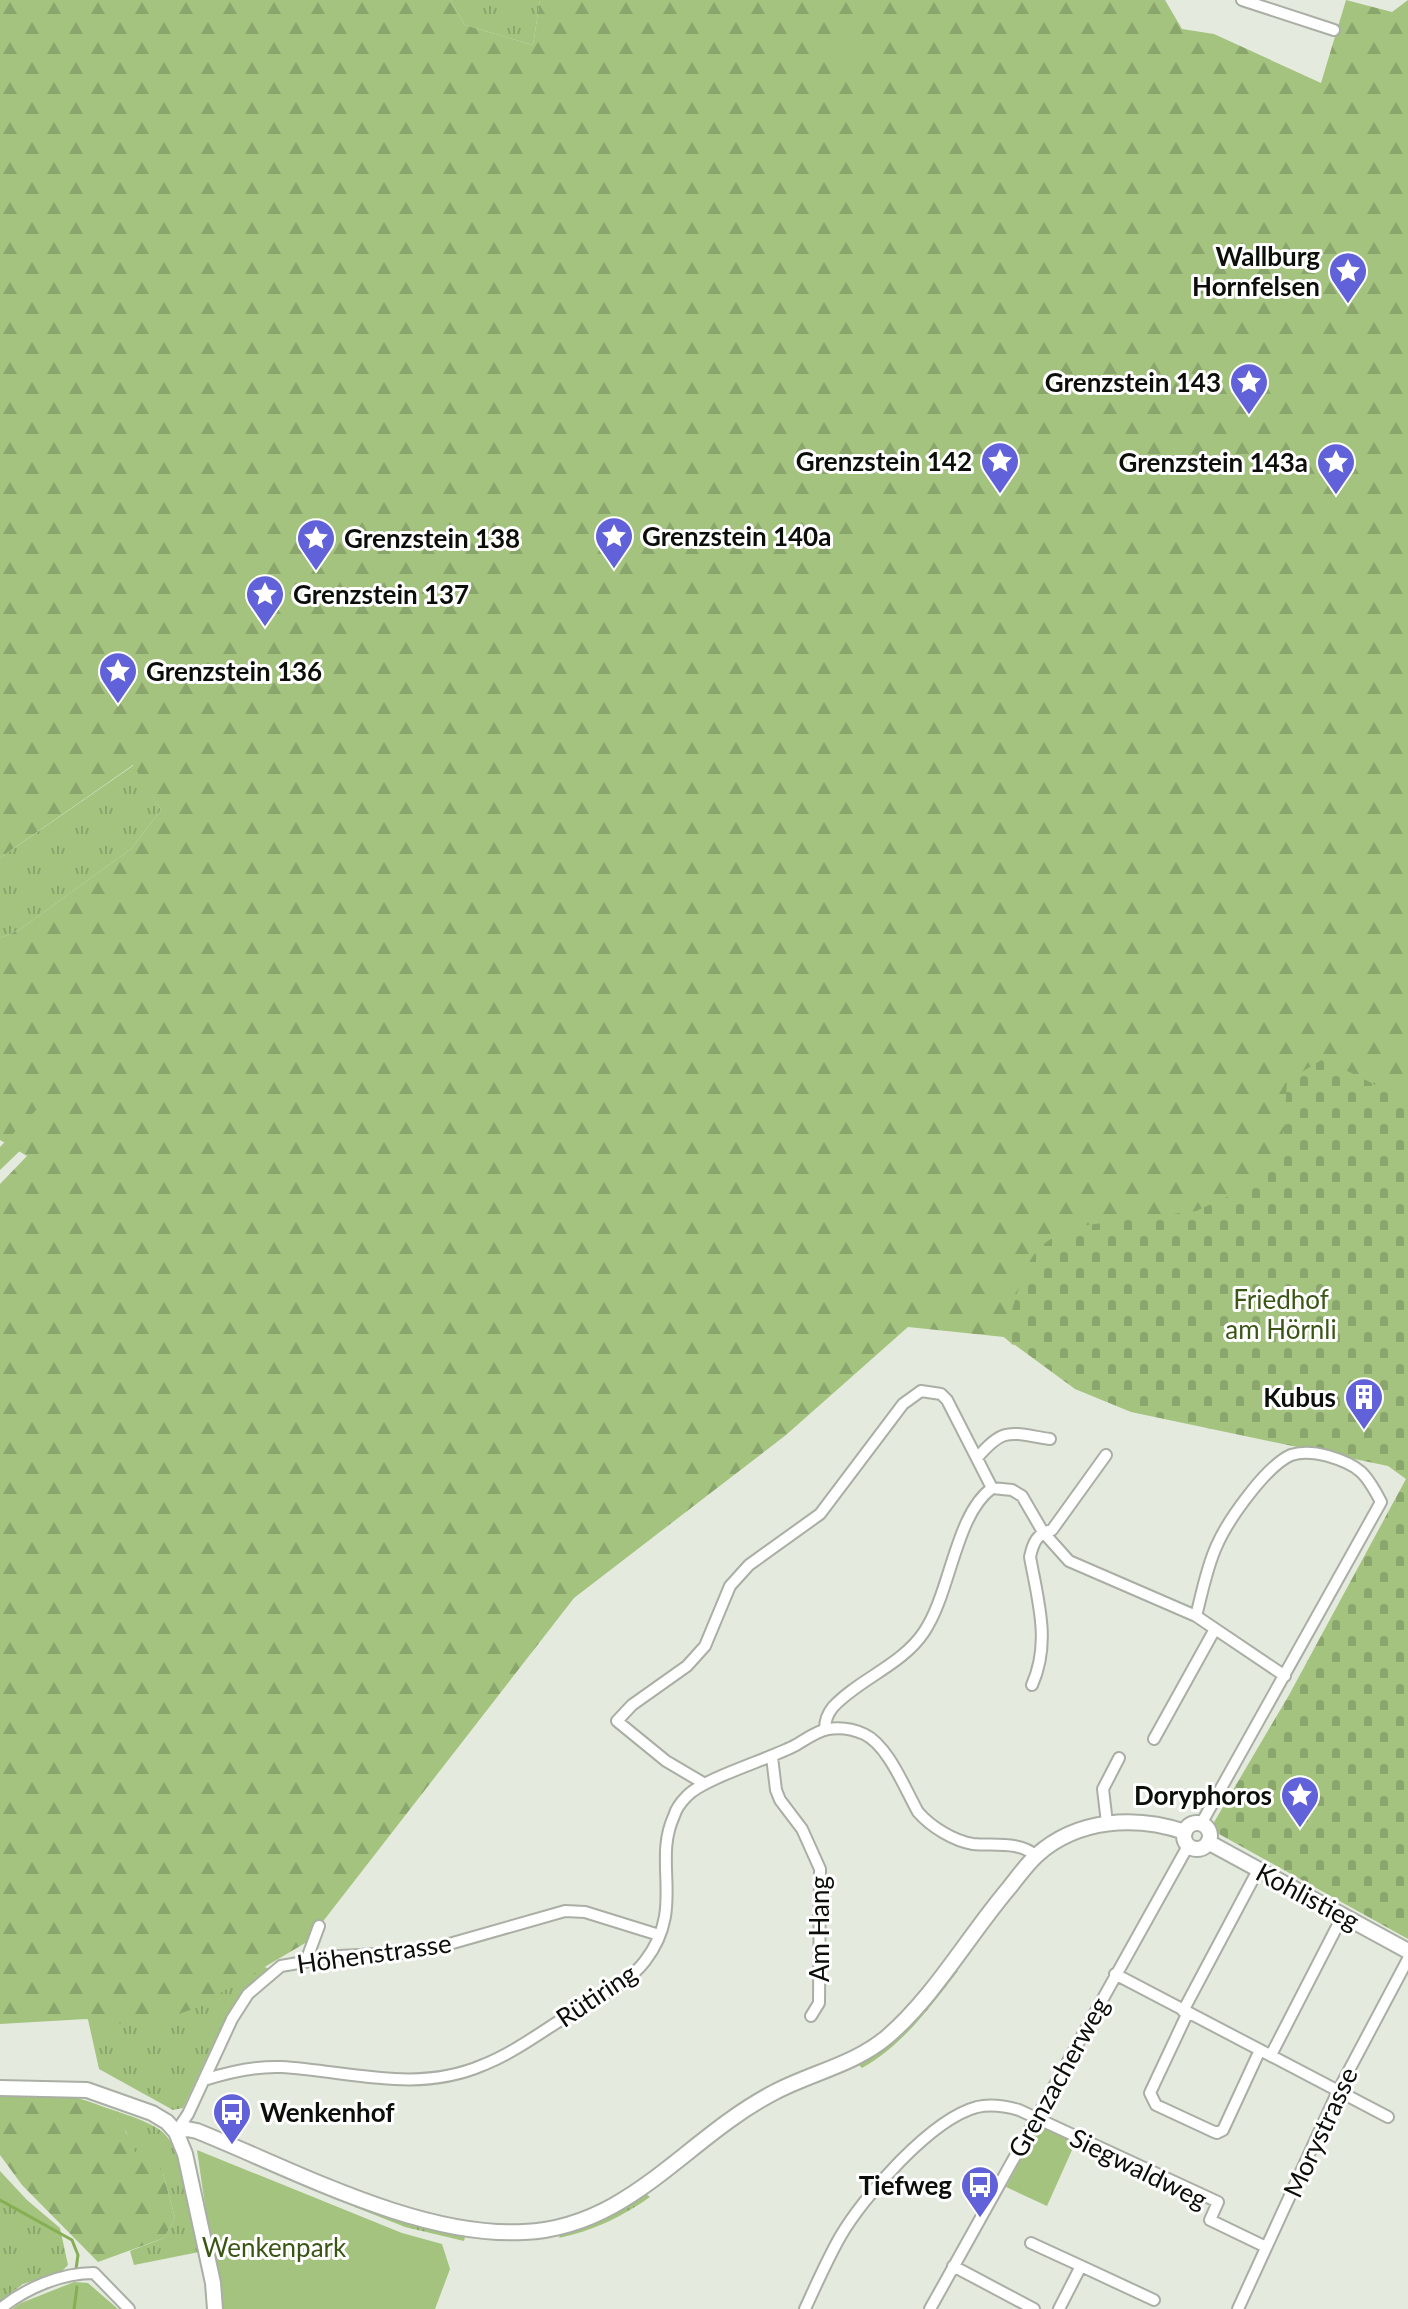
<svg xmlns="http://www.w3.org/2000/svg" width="1408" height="2309" viewBox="0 0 1408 2309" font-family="Lato,sans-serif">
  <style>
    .grass { fill: url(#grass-tufts) }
    .forest { fill: url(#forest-firs) }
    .cemetery { fill: url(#cemetery-stones) }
    .park { fill: #a3c37e }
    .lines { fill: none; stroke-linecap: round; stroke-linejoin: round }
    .stream { stroke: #86ae52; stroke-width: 3 }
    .street-casing { stroke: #a9afa4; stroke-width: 14 }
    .secondary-casing { stroke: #a9afa4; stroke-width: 18 }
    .street { stroke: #fff; stroke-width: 10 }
    .secondary { stroke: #fff; stroke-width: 14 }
    .labels { text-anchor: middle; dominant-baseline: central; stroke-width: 6; stroke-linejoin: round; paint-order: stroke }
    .poi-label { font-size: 26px; font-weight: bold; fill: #0c0e0a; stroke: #fff; text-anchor: end }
    .park-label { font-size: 26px; fill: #3b5515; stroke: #fff }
    .street-label { font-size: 26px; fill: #0c0e0a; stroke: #fff }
  </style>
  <defs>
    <pattern id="grass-tufts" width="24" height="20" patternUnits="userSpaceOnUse" patternTransform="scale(2)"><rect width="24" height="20" fill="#a3c37e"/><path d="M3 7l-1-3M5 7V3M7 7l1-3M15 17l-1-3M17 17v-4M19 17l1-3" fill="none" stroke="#8ba66c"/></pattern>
    <pattern id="forest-firs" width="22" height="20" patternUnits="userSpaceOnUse" patternTransform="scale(2)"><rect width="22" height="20" fill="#a3c37e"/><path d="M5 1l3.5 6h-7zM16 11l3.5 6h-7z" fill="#8ba66c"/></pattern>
    <pattern id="cemetery-stones" width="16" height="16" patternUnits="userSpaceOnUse" patternTransform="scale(2)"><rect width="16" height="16" fill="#a3c37e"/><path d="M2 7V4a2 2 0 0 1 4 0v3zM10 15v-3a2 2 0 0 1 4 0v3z" fill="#8ba66c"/></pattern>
  </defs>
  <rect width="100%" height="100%" fill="#e5eadf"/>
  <path class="grass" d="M450,0H540L533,45L465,25Z
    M134,765L161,810L131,849L19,930L0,938V858Z
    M262,1966L270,1969L243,1991L223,2023L183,2108L173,2110L99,2069L87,2015Z
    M955,1968L958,1971C930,2007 903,2045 862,2068L859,2065L884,2048Z
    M93,2103C114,2111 138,2117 157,2128C190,2147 187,2224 199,2252L134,2265L130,2251L164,2238L175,2218L163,2173L138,2157L128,2144L127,2133L118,2119Z
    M0,2171L27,2200L60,2228L68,2265L62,2271L23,2284L0,2301Z
    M645,2193L650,2197C622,2217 592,2231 559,2238L561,2233L606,2219Z
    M351,2199L399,2221L465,2237L464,2241L405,2227L355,2207L348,2203Z"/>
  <path class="forest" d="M0,0H450L465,25L533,45L540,0H1165L1182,29L1214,34L1321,83L1346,0L1392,12L1408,0V1143L1281,1176L1013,1345L1004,1337L908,1327L786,1435L574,1598L307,1942L193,2009L160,2021L114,2024L86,2019L0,2024V1184L27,1156L0,1140V938L19,930L131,849L161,810L133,765L0,858Z
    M0,2094C40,2095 84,2089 117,2118C128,2128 128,2144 138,2156L150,2154L163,2173L175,2218L164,2238L98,2262L22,2185L0,2155Z"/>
  <path class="cemetery" d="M1323,1059L1408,1101V1939L1210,1829L1289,1695L1406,1479L1388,1466L1131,1412L1075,1389L1004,1337C1013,1311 1019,1275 1035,1253C1044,1241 1060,1234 1072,1227L1196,1211L1238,1192L1270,1162L1284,1131L1287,1081Z"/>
  <path class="park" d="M852,29L867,48L874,43L879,49L833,86L827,80L840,69L826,51Z
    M39,1107L52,1120L0,1170V1147Z
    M1050,2127L1077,2139L1047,2206L1006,2187L1037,2130Z
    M197,2150L402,2233L442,2244L450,2269L435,2309H220Z
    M74,2282L88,2283L118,2309H12L21,2303Z"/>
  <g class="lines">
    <path class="stream" d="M0,2200L72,2240L78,2255L76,2269
      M74,2309L77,2287"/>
    <defs>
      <path id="street" d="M1242,0L1334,30
        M977,1458C1004,1426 1010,1433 1050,1439
        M992,1488L1012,1490L1022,1496L1043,1532L1069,1561L1196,1616L1285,1676
        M1196,1616C1202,1593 1207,1566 1217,1545C1228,1520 1266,1466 1291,1455C1303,1451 1317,1453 1328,1456C1359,1465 1366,1473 1381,1502L1201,1824
        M1032,1685C1051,1643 1038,1601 1030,1557C1033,1543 1037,1533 1052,1530L1106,1455
        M825,1729C825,1721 828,1713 833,1707C859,1679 902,1665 924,1632C951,1592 955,1515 992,1488
        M1154,1739L1215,1629
        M772,1757L776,1790L780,1800L802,1829L820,1869L819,2003L811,2016
        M705,1784L666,1761L617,1721L632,1705L687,1666L705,1646L730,1586L749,1565L820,1514L903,1404L921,1391L941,1394L947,1400L992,1488
        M1107,1823L1103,1789L1119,1758
        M306,1961L319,1926
        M1115,1974L1388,2117
        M1183,2011L1258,1870
        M1188,2012L1150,2093L1156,2105L1212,2131L1217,2133L1223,2130L1260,2050
        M1271,2055L1343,1915
        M204,2080C229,2072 254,2066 281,2067C350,2071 416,2094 483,2065C513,2053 540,2033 567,2016C592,2000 627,1985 645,1961C686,1908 652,1863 674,1816C676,1809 682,1801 687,1796C704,1778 770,1759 796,1745C806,1739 817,1731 828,1729C840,1727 853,1729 864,1734C888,1745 905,1789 918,1812C931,1827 954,1841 973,1844C994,1846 1020,1841 1036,1856
        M176,2132L188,2114L232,2019L248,1994L281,1966L339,1956L421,1952L565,1911L585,1912L659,1935
        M1031,2243L1081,2266
        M953,2266L1034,2309
        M0,2309C26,2288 61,2273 94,2273L129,2309
        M805,2309C816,2285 827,2260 840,2237C863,2197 931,2119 977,2107C991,2104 1005,2106 1019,2110L1218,2202L1210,2220L1266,2247
        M930,2309L1188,1846
        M1059,2309L1081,2266L1154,2300
        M1238,2309L1338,2091L1408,1959"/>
      <path id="secondary" d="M1184 1836a13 13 0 1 1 26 0a13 13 0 1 1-26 0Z
        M1208,1842L1408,1951
        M0,2088L87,2090L152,2113L167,2122L176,2132L185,2154L213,2283L215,2309
        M176,2132L187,2129L197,2131C294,2170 419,2238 524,2232C630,2227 685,2139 773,2093C810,2073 854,2065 887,2037C934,1997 969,1935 1009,1888C1018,1877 1026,1865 1037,1855C1077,1819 1135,1815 1185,1832"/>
    </defs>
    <use href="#street" class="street-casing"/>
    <use href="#secondary" class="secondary-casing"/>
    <use href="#street" class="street"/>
    <use href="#secondary" class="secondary"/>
  </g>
  <defs>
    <symbol id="sight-pin" viewBox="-11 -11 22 30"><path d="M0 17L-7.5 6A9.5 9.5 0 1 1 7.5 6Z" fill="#6161d9" stroke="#fff"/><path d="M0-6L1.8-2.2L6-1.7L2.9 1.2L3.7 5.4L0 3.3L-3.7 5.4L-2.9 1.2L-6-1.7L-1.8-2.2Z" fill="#fff"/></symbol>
    <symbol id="building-pin" viewBox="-11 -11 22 30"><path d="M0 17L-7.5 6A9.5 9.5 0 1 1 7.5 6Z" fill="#6161d9" stroke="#fff"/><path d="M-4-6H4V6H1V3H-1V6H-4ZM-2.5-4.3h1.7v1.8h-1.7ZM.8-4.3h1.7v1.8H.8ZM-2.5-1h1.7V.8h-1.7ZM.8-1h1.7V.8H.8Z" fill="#fff"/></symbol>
    <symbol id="bus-pin" viewBox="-11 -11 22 30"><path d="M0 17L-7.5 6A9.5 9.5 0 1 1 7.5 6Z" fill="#6161d9" stroke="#fff"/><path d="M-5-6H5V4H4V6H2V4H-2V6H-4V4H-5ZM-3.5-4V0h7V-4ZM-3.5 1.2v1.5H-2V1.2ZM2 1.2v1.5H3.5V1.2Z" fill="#fff"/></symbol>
  </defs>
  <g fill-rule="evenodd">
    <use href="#sight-pin" x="1326" y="249" width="44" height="60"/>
    <use href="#sight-pin" x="1227" y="360" width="44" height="60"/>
    <use href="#sight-pin" x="978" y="439" width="44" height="60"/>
    <use href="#sight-pin" x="1314" y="440" width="44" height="60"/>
    <use href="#sight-pin" x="592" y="514" width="44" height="60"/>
    <use href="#sight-pin" x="294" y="516" width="44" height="60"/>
    <use href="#sight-pin" x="243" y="572" width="44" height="60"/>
    <use href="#sight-pin" x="96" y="649" width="44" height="60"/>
    <use href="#building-pin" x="1342" y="1375" width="44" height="60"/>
    <use href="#sight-pin" x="1278" y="1773" width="44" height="60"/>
    <use href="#bus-pin" x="210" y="2090" width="44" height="60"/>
    <use href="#bus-pin" x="958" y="2163" width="44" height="60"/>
  </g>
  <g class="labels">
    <g class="poi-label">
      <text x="1320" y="256">Wallburg<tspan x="1320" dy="30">Hornfelsen</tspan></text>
      <text x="1221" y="382">Grenzstein 143</text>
      <text x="972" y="461">Grenzstein 142</text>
      <text x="1308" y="462">Grenzstein 143a</text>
      <text x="642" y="536" text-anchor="start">Grenzstein 140a</text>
      <text x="344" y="538" text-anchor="start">Grenzstein 138</text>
      <text x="293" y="594" text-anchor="start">Grenzstein 137</text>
      <text x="146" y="671" text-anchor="start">Grenzstein 136</text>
      <text x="1336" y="1397">Kubus</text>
      <text x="1272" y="1795">Doryphoros</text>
      <text x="260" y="2112" text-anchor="start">Wenkenhof</text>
      <text x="952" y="2185">Tiefweg</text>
    </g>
    <g class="park-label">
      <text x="1281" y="1299">Friedhof<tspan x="1281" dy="30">am Hörnli</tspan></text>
      <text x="274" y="2247">Wenkenpark</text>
    </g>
    <g class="street-label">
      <text transform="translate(1308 1896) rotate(28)">Kohlistieg</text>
      <text transform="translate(819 1929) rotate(-90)">Am Hang</text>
      <text transform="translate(374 1953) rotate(-8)">Höhenstrasse</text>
      <text transform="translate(596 1995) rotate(-34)">Rütiring</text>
      <text transform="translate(1058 2077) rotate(-61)">Grenzacherweg</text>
      <text transform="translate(1320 2132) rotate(-65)">Morystrasse</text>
      <text transform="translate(1139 2168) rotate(26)">Siegwaldweg</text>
    </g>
  </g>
</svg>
